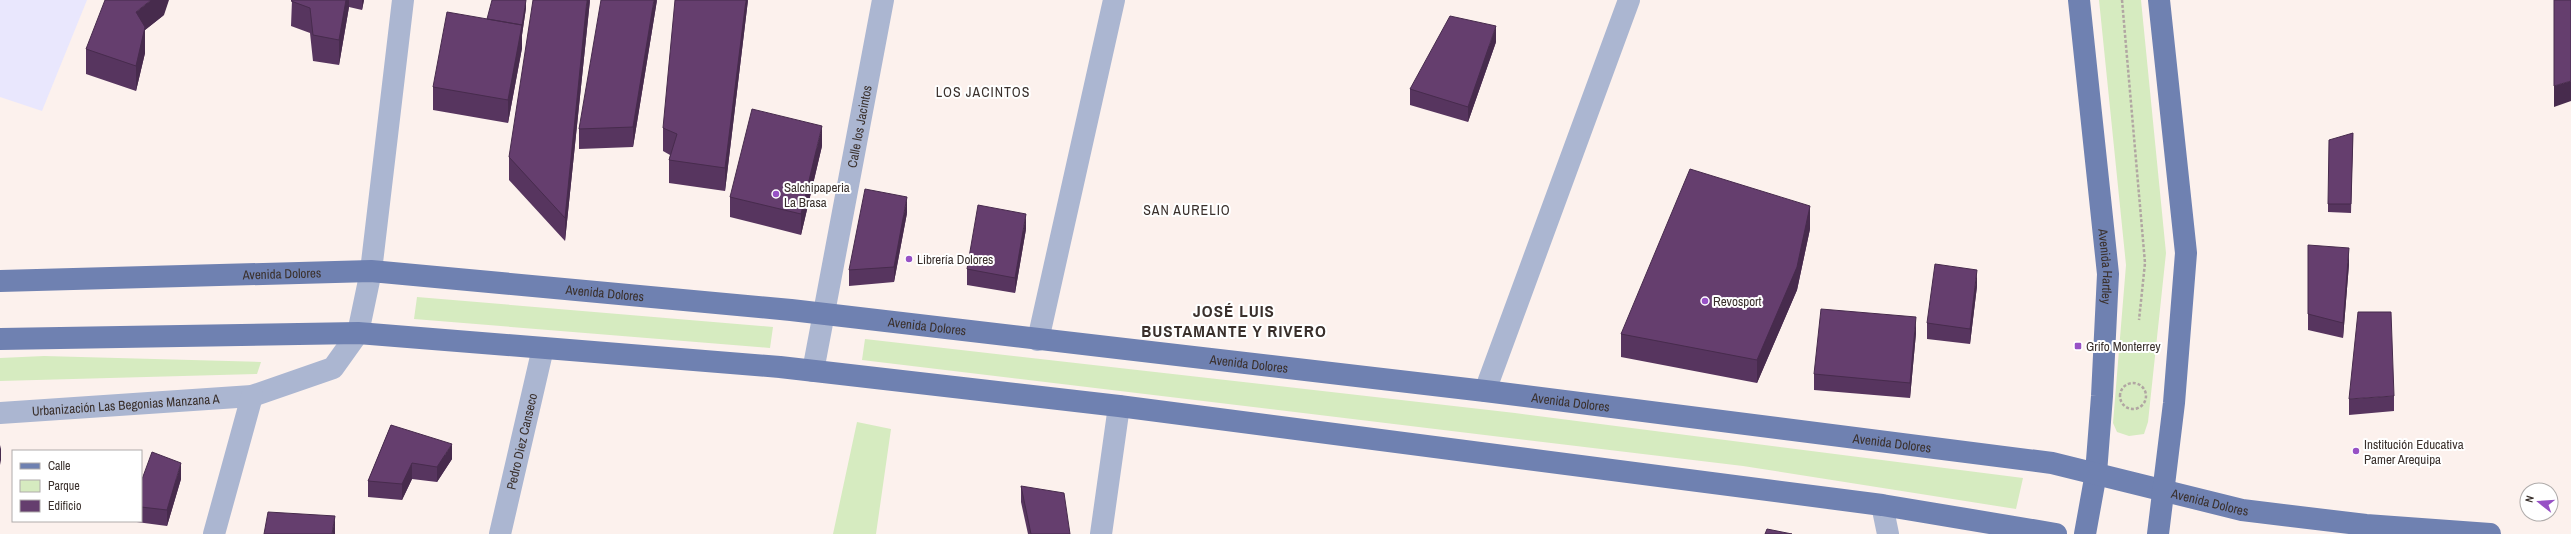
<svg xmlns="http://www.w3.org/2000/svg" width="2571" height="534" viewBox="0 0 2571 534" font-family="'Archivo Narrow',sans-serif">
  <style>
    .industrial { fill: #e9e7fd }
    .green { fill: #d6ebc0 }
    .lines { fill: none; stroke-linecap: round; stroke-linejoin: round }
    .path { stroke: #b1a6a2; stroke-width: 2.5; stroke-dasharray: 3 2; stroke-linecap: butt }
    .minor { stroke: #abb6d1; stroke-width: 22 }
    .major { stroke: #6f81b1; stroke-width: 22 }
    .wall { fill: #57355f }
    .shaded-wall { fill: #472b4d }
    .building { fill: #653e6e; stroke: #472b4d }
    .poi-dot { fill: #9751c5; stroke: #fff; stroke-width: 1.5 }
    .labels { text-anchor: middle; dominant-baseline: central; stroke-width: 4; stroke-linejoin: round; paint-order: stroke }
    .street-label { font-size: 13px; fill: #3a302c; stroke: #fff }
    .poi-label { font-size: 13px; fill: #3a302c; stroke: #fff; text-anchor: start }
    .neighbourhood-label { font-size: 14px; letter-spacing: 1px; fill: #3a302c; stroke: #fff }
    .district-label { font-size: 17px; font-weight: bold; letter-spacing: 1px; fill: #3a302c; stroke: #fff }
  </style>
  <rect width="100%" height="100%" fill="#fcf1ed"/>
  <path class="industrial" d="M0,0H87L42,111L0,97Z"/>
  <path class="green" d="M2099,0H2141L2166,253L2148,422L2144,434L2129,436L2117,432L2113,423L2126,265Z
    M417,297L773,327L770,348L414,319Z
    M865,339L1515,413L2023,478L2016,509L1743,466L862,360Z
    M44,356L261,362L257,374L0,381V358Z
    M857,422L891,429L876,534H833Z"/>
  <g class="lines">
    <path class="path" d="M2122,0L2145,263L2139,320
      M2120 396a13 13 0 1 1 26 0a13 13 0 1 1-26 0Z"/>
    <g class="minor">
      <path d="M1038,340L1114,0"/>
      <path id="s1" d="M813,371L883,0"/>
      <path d="M1485,391L1629,0"/>
      <path id="s2" d="M0,413L252,396L333,368L358,333L371,271L403,0"/>
      <path d="M1882,505L1888,534"/>
      <path d="M214,534L252,396"/>
      <path id="s3" d="M500,534L543,348"/>
      <path d="M1101,534L1119,406"/>
    </g>
    <g class="major">
      <path id="s4" d="M2079,0L2108,274L2102,396L2096,473L2085,534"/>
      <path id="s5" d="M0,281L371,271L791,310L1485,391L2052,463L2242,510L2366,525L2490,534"/>
      <path d="M0,339L358,333L780,367L1119,406L1882,505L2056,534"/>
      <path d="M2158,534L2174,403L2186,253L2159,0"/>
    </g>
  </g>
  <path class="wall" d="M292,0H364L362,10L349,7L339,65L313,61L310,33L291,26Z
    M590,0L565,241L509,180V157Z
    M657,0L633,147L579,149V129Z
    M748,0L725,191L669,183V160L670,155L663,151V128Z
    M526,8L522,35V48L508,123L433,110V87L487,19Z
    M164,15L145,30V53L136,91L86,74V49Z
    M1496,42L1468,122L1410,105V89Z
    M2353,133L2351,213L2328,212V204Z
    M822,146L801,235L730,217V197Z
    M907,213L894,282L849,286V270Z
    M1026,229L1015,293L967,285V269Z
    M1810,229L1797,290L1757,383L1621,357V334Z
    M2308,245L2349,264L2343,338L2308,330Z
    M1977,286L1970,344L1927,339V323Z
    M1916,333L1910,398L1814,390V374Z
    M2394,396V411L2349,415V399Z
    M391,425L452,459L437,482L412,479L402,500L368,497V481Z
    M181,479L167,526L129,521H141V482Z
    M1021,486L1070,534H1028L1021,502Z"/>
  <path class="shaded-wall" d="M151,0H169L164,15L145,30V53L136,91V12Z
    M346,0H349V7L339,65V40Z
    M362,0H364L362,10Z
    M526,0V8L522,35V48L508,123V100Z
    M587,0H590L565,241V218Z
    M654,0H657L633,147V127Z
    M746,0H748L725,191V168Z
    M1496,26V42L1468,122V107Z
    M2571,81V101L2554,107V86Z
    M822,126V146L801,235V214Z
    M907,197V213L894,282V267Z
    M1810,206V229L1797,290L1757,383V360Z
    M1026,214V229L1015,293V278Z
    M2349,248V264L2343,338V323Z
    M1977,270V286L1970,344V329Z
    M1916,317V333L1910,398V383Z
    M452,444V459L437,482V467Z
    M1,445V460L0,465V449Z
    M181,463V479L167,526V510Z
    M412,463V479L402,500V484Z
    M335,516V534H332Z"/>
  <path class="building" d="M105,0H151L136,12L145,27L136,66L86,49Z
    M292,0H346L339,40L313,35L310,8L291,1Z
    M492,0H526L522,26V25L487,19Z
    M533,0H587L565,218L509,157Z
    M601,0H654L633,127L579,129Z
    M675,0H746L725,168L669,160L677,134L663,128Z
    M2554,0H2571V81L2554,86Z
    M447,12L522,25L508,100L433,87Z
    M1450,16L1496,26L1468,107L1410,89Z
    M752,109L822,126L801,214L730,197Z
    M2353,133L2351,204H2328L2329,140Z
    M1690,169L1810,206L1797,267L1757,360L1621,334Z
    M865,189L907,197L894,267L849,270Z
    M978,205L1026,214L1015,278L967,269Z
    M2308,245L2349,248L2343,323L2308,314Z
    M1935,264L1977,270L1970,329L1927,323Z
    M1821,309L1916,317L1910,383L1814,374Z
    M2358,312H2391L2394,396L2349,399Z
    M391,425L452,444L437,467L412,463L402,484L368,481Z
    M152,452L181,463L167,510L141,507V482Z
    M1021,486L1064,493L1070,534H1031Z
    M268,512L335,516L332,534H264Z
    M1767,529L1792,534H1765Z"/>
  <g class="poi-dot">
    <circle cx="776" cy="194" r="4"/>
    <circle cx="909" cy="259" r="4"/>
    <circle cx="1705" cy="301" r="4"/>
    <rect x="2074" y="342" width="8" height="8" rx="2"/>
    <circle cx="2356" cy="451" r="4"/>
  </g>
  <g class="labels">
    <g class="street-label">
      <text stroke="none"><textPath href="#s1" startOffset="249">Calle los Jacintos</textPath></text>
      <text stroke="none"><textPath href="#s4" startOffset="268">Avenida Hartley</textPath></text>
      <text stroke="none"><textPath href="#s5" startOffset="282">Avenida Dolores</textPath></text>
      <text stroke="none"><textPath href="#s5" startOffset="606">Avenida Dolores</textPath></text>
      <text stroke="none"><textPath href="#s5" startOffset="930">Avenida Dolores</textPath></text>
      <text stroke="none"><textPath href="#s5" startOffset="1254">Avenida Dolores</textPath></text>
      <text stroke="none"><textPath href="#s5" startOffset="1578">Avenida Dolores</textPath></text>
      <text stroke="none"><textPath href="#s2" startOffset="126">Urbanización Las Begonias Manzana A</textPath></text>
      <text stroke="none"><textPath href="#s3" startOffset="95">Pedro Diez Canseco</textPath></text>
      <text stroke="none"><textPath href="#s5" startOffset="1902">Avenida Dolores</textPath></text>
      <text stroke="none"><textPath href="#s5" startOffset="2226">Avenida Dolores</textPath></text>
    </g>
    <g class="poi-label">
      <text x="784" y="187">Salchipaperia<tspan x="784" dy="15">La Brasa</tspan></text>
      <text x="917" y="259">Librería Dolores</text>
      <text x="1713" y="301">Revosport</text>
      <text x="2086" y="346">Grifo Monterrey</text>
      <text x="2364" y="444">Institución Educativa<tspan x="2364" dy="15">Pamer Arequipa</tspan></text>
    </g>
    <g class="neighbourhood-label">
      <text x="983" y="92">LOS JACINTOS</text>
      <text x="1187" y="210">SAN AURELIO</text>
    </g>
    <g class="district-label">
      <text x="1234" y="310">JOSÉ LUIS<tspan x="1234" dy="20">BUSTAMANTE Y RIVERO</tspan></text>
    </g>
  </g>
  <rect x="12" y="450" width="130" height="72" fill="#ffffff" stroke="#b0acab"/>
  <rect x="20" y="463" width="20" height="6" fill="#6f81b1" stroke="#b0acab"/>
  <text x="48" y="470" font-size="12" fill="#3a302c">Calle</text>
  <rect x="20" y="480" width="20" height="12" fill="#d6ebc0" stroke="#b0acab"/>
  <text x="48" y="490" font-size="12" fill="#3a302c">Parque</text>
  <rect x="20" y="500" width="20" height="12" fill="#653e6e" stroke="#b0acab"/>
  <text x="48" y="510" font-size="12" fill="#3a302c">Edificio</text>
  <g transform="translate(2539 502) rotate(287)"><circle r="19" fill="#ffffff" stroke="#b0acab"/>
  <path d="M0-3L7 15L0 10L-7 15Z" fill="#9751c5"/>
  <text y="-6" font-size="11" font-weight="bold" text-anchor="middle" fill="#3a302c">N</text>
  </g>
</svg>
